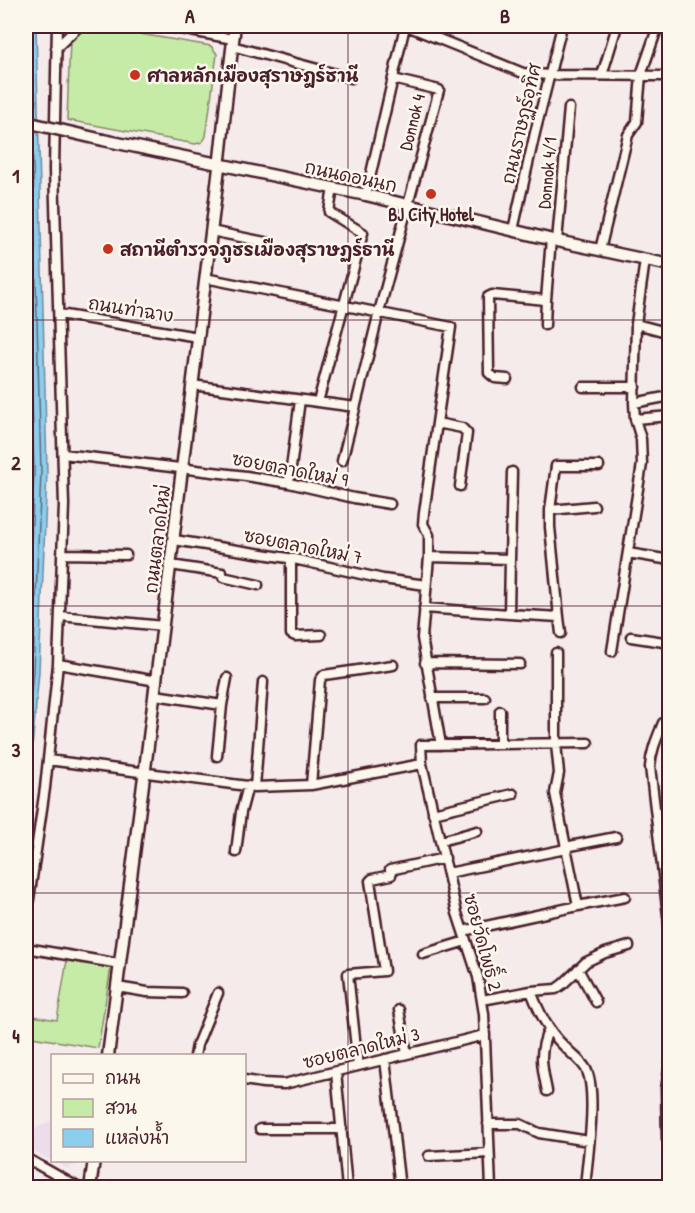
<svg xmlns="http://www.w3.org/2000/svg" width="695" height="1213" viewBox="0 0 695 1213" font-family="'Patrick Hand','Playpen Sans Thai',sans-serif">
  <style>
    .built { fill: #edddea }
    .green { fill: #c5eba6; stroke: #888568; stroke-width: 1.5 }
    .water { fill: #8cceed; stroke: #72889f; stroke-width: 1.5 }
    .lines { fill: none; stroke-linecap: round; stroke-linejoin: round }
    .shore { stroke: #646579; stroke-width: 1.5 }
    .minor-casing { stroke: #4a1f2b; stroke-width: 13 }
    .major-casing { stroke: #4a1f2b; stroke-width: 15 }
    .minor { stroke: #fbf7ec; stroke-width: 8 }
    .major { stroke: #fbf7ec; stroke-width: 10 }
    .major-bridge-casing { stroke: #4a1f2b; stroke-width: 15; stroke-linecap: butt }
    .major-bridge { stroke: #fbf7ec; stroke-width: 10 }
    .grid { fill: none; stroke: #4a1f2b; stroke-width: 1.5; stroke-opacity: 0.55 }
    .poi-dot { fill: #c8321e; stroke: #fbf7ec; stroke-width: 2 }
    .labels { text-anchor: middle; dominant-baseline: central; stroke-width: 5; stroke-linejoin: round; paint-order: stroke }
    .poi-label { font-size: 18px; font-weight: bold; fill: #4a1f2b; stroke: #fbf7ec; text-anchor: start }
    .street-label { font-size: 18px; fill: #4a1f2b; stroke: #fbf7ec }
    .neatline { fill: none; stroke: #4a1f2b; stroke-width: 2 }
    .grid-label { font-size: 20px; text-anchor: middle; font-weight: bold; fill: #4a1f2b }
  </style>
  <rect width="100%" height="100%" fill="#f5ebeb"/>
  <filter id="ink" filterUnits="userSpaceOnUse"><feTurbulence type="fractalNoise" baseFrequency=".0167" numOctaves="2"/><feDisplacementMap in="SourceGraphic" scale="12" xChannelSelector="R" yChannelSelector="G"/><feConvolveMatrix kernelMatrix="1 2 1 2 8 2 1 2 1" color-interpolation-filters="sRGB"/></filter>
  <g filter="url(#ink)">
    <path class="built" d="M52,1120V1160L84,1161L83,1162L67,1168L26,1148V1134Z"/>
    <path class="green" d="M83,26H102L134,33L211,46L217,54L206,136C204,142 201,143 195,144L67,120L70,38Z
      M67,960L111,967L98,1048L26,1036V1015L57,1020Z"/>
    <path class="water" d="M26,26H36L47,472L39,672L26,815Z"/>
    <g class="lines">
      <path class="shore" d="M30,26L32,116
        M26,159L34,472L26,663
        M26,749L33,671L41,472L32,130"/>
      <defs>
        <path id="minor" d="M127,26L135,27L138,26
          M165,26L233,39
          M407,26L523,73L549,75L670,76
          M232,46L351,78
          M56,48L79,26
          M602,75L617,26
          M366,195L405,26
          M513,230L535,133L562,26
          M211,231L270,243
          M557,241L569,108
          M600,250L628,135L637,122L641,75L658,26
          M205,278L451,327L437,423L462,428L467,433L460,486
          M59,314L198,337
          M636,324L670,333
          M545,325L546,300
          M507,379L495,378L489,373L488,297L492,295L546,300L551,239
          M192,385L355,407
          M583,387H635
          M318,402L363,233L329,212L333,188
          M634,403L670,396
          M635,419L670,416
          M63,454L246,476L289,483L354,498L390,504
          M342,461L379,312L439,90L393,79
          M289,483L300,400
          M550,510L594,506
          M174,540L294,559L383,579L426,585
          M628,553L670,560
          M62,554L126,555
          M429,557V535L423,524L424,513L437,423
          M291,559V634L295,636L321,635
          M510,559L512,472
          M171,565L222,573L223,577L258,585
          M424,608L509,614L510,559L429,557L422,638L441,745
          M509,614L559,617L550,527V510L556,466H599
          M60,616L163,626
          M559,617L561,633
          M631,637L670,643
          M612,651L642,464L641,439L635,419L634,403L636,324L645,260
          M556,653V744L559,773L555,793L578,906
          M425,663L520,664
          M58,664L157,681
          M669,678H670
          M155,695L222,705
          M432,698H485
          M500,711V744
          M663,723C657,738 651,751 650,767L670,932
          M217,756L222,705L227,678
          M48,760L255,787L311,785L422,764
          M311,785L320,680L324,675L393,665
          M255,787L263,682
          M433,813L513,794
          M441,841L477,831
          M565,847L616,837
          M236,852L241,812L248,786
          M448,873L566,849
          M26,920L45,788L58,664L64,505L54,169L57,26
          M463,931L578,906L625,897
          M26,948L120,964
          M423,954L466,941
          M578,969L596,1002
          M117,987L147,992L182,993
          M531,991L556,989L563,984L586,962L605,953L629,946
          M482,1000L531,991C539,1012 548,1031 564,1046C571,1054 581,1060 586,1069C598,1092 587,1160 585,1188
          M399,1010L407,1054
          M195,1056L197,1045L218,993
          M385,1059L400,1188
          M358,1066L348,974L384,971L370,881L372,879L391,875L390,870L445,858
          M336,1072L347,1188
          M244,1080L263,1083L284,1084L485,1035
          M547,1091C542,1067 538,1052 549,1029
          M488,1124H520L539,1133L589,1141
          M260,1129H342
          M667,1139L666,1089L670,1063
          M429,1156L489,1153
          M26,1158L79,1188
          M491,1188L484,1014L478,977L457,913L422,764L421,745L588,743"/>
        <path id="major" d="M103,140L366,195L557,241L670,265
          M108,1056C147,763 182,469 218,176C224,126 228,76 235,26
          M90,1188L94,1160"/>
      </defs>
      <use href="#minor" class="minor-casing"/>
      <use href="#major" class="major-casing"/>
      <use href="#minor" class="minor"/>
      <use href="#major" class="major"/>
      <defs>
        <path id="major-bridge" d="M26,122L103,140"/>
      </defs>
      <use href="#major-bridge" class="major-bridge-casing"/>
      <use href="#major-bridge" class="major-bridge"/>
    </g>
  </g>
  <path class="grid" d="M348,26V1188M26,320H670M26,606H670M26,893H670"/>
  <g class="poi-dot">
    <circle cx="135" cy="75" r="6"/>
    <circle cx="431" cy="194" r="6"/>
    <circle cx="108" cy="249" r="6"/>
  </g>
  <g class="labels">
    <g class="poi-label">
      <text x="147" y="75">ศาลหลักเมืองสุราษฎร์ธานี</text>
      <text x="431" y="214" text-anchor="middle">BJ City Hotel</text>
      <text x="120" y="249">สถานีตำรวจภูธรเมืองสุราษฏร์ธานี</text>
    </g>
    <g class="street-label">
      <text transform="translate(412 122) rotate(-76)">Donnok 4</text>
      <text transform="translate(521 124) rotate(-77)">ถนนราษฏร์อุทิศ</text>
      <text transform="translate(547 173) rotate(-85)">Donnok 4/1</text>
      <text transform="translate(351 176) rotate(12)">ถนนดอนนก</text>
      <text transform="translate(131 309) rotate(9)">ถนนท่าฉาง</text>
      <text transform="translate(290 469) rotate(11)">ซอยตลาดใหม่ 9</text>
      <text transform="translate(157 539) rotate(-83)">ถนนตลาดใหม่</text>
      <text transform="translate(303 546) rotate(11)">ซอยตลาดใหม่ 7</text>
      <text transform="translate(483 942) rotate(75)">ซอยวัดโพธิ์ 2</text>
      <text transform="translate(361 1048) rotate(-14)">ซอยตลาดใหม่ 3</text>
    </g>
  </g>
  <rect width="695" height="1213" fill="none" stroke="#fbf7ec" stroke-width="66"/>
  <rect x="51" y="1054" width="195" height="108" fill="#fbf7ec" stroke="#b4a19f" stroke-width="1.5"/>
  <rect x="63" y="1074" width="30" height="9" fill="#fbf7ec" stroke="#b4a19f" stroke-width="1.5"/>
  <text x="105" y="1084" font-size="18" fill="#4a1f2b">ถนน</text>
  <rect x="63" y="1099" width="30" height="18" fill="#c5eba6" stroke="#b4a19f" stroke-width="1.5"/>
  <text x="105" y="1114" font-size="18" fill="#4a1f2b">สวน</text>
  <rect x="63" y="1129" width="30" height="18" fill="#8cceed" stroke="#b4a19f" stroke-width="1.5"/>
  <text x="105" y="1144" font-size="18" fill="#4a1f2b">แหล่งน้ำ</text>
  <rect x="33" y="33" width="629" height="1147" class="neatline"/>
  <g class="grid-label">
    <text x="190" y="23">A</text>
    <text x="505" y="23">B</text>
    <text x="16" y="183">1</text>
    <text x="16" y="470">2</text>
    <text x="16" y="757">3</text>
    <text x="16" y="1043">4</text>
  </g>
</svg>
